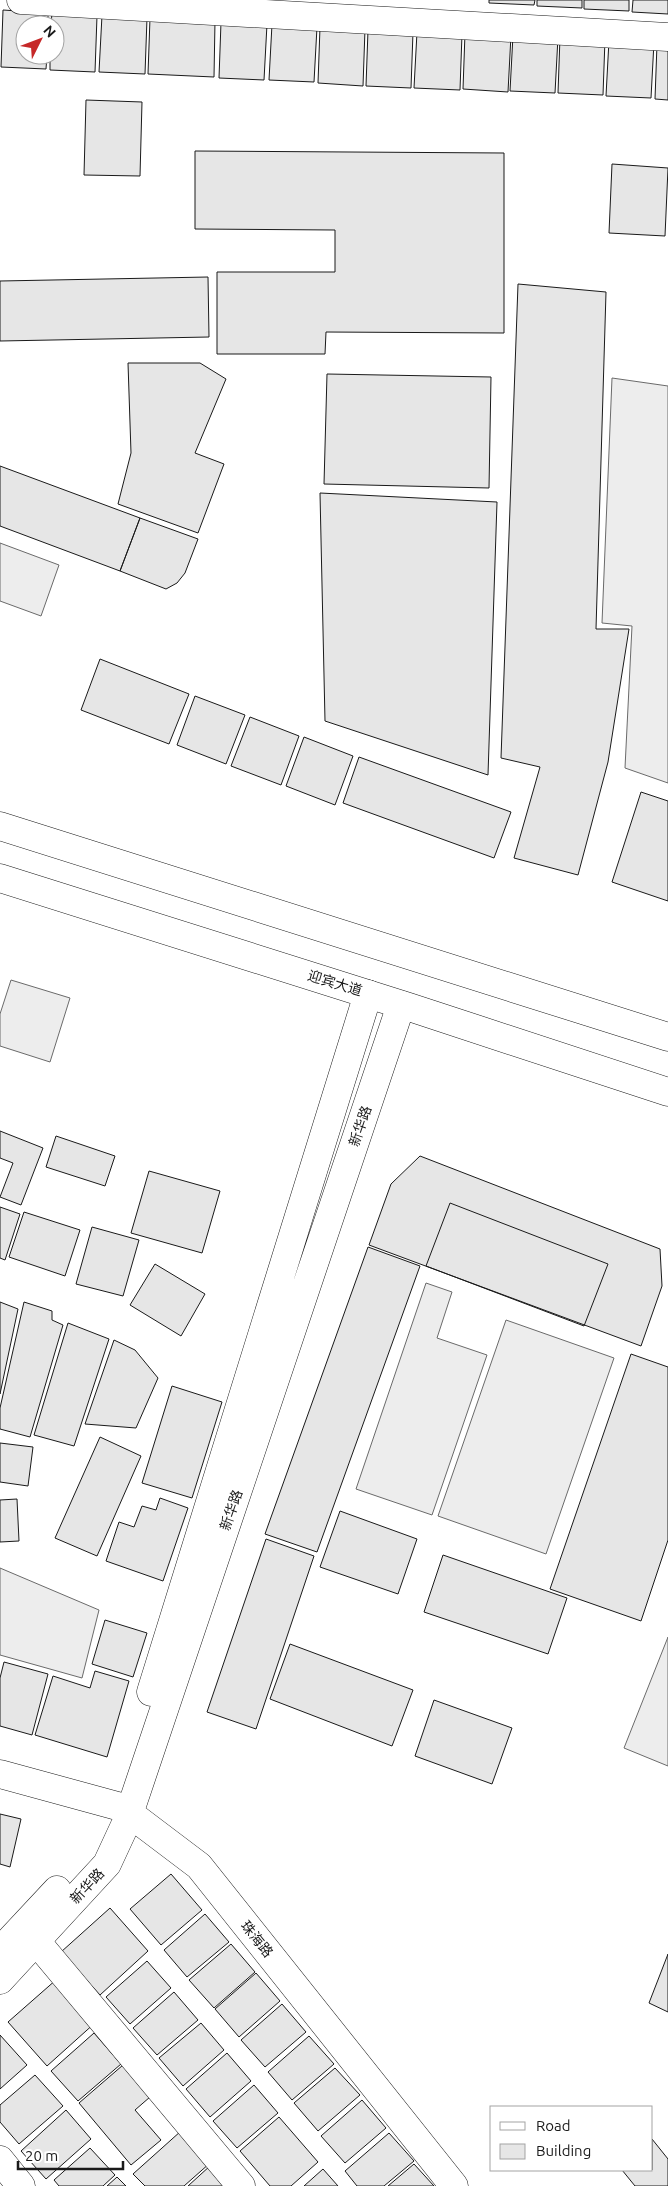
<svg xmlns="http://www.w3.org/2000/svg" width="668" height="2186" viewBox="0 0 668 2186" font-family="Ubuntu,'Noto Sans SC',sans-serif">
  <style>
    .built { fill: #ededed; stroke: #6a6a6a }
    .building { fill: #e6e6e6; stroke: #1a1a1a }
    .lines { fill: none; stroke-linecap: round; stroke-linejoin: round }
    .street-casing { stroke: #1a1a1a; stroke-width: 29 }
    .primary-casing { stroke: #1a1a1a; stroke-width: 29 }
    .street { stroke: #fff; stroke-width: 28 }
    .primary { stroke: #fff; stroke-width: 28 }
    .labels { text-anchor: middle; dominant-baseline: central; stroke-width: 4; stroke-linejoin: round; paint-order: stroke }
    .street-label { font-size: 14px; fill: #1a1a1a; stroke: #fff }
  </style>
  <rect width="100%" height="100%" fill="#fff"/>
  <path class="built" d="M612,378L668,386V783L625,768L632,626L602,623Z
    M0,543L59,565L41,616L0,601Z
    M11,980L70,998L50,1062L0,1046V1014Z
    M426,1283L452,1292L437,1338L487,1355L432,1515L356,1489Z
    M506,1320L614,1358L546,1554L438,1516Z
    M0,1568L99,1610L82,1678L0,1655Z
    M668,1637V1766L624,1748Z"/>
  <path class="building" d="M489,0H535L534,5L489,3Z
    M537,0H582V8L537,6Z
    M584,0H629V11L584,9Z
    M633,0H668V14L632,12Z
    M3,10L48,13V25H25V55H47L46,69L1,67Z
    M52,13L97,16L95,72L50,70V55H55V25H51Z
    M102,15L147,18L145,74L99,72Z
    M150,18L215,21L214,77L148,74Z
    M221,22L267,24L264,80L219,78Z
    M272,24L317,27L314,82L269,80Z
    M320,27L365,29L363,86L318,83Z
    M368,30L413,32L411,88L366,86Z
    M417,32L462,34L460,90L414,88Z
    M465,33L511,35L508,92L463,89Z
    M513,35L558,37L555,93L510,91Z
    M560,37L605,39L603,95L558,93Z
    M609,40L654,42L651,98L606,96Z
    M657,44H668V100L655,99Z
    M86,100L142,102L140,176L84,175Z
    M195,151L504,153V333L326,332L325,354H217V272H335V230L195,229Z
    M612,164L668,168L665,236L609,233Z
    M208,277L209,337L0,341V281Z
    M518,284L606,292L596,629H629L608,762L578,875L514,858L540,767L501,758Z
    M128,363H200L226,379L195,453L224,464L198,533L118,504L131,453Z
    M327,374L491,377L489,488L324,484Z
    M0,466L140,518L120,571L0,526Z
    M320,493L497,502L488,775L325,721Z
    M140,518L198,539L185,573L177,583L166,589L120,571Z
    M100,659L189,694L169,744L81,710Z
    M195,696L245,715L226,764L177,745Z
    M250,717L299,736L281,785L231,766Z
    M304,737L353,756L335,805L286,786Z
    M359,757L511,812L494,858L343,803Z
    M641,792L668,801V901L612,882Z
    M0,1131L43,1148L21,1205L0,1197L13,1163L0,1158Z
    M56,1136L115,1156L105,1186L46,1167Z
    M420,1156L660,1249L662,1286L641,1346L369,1245L391,1184Z
    M149,1171L220,1191L202,1253L131,1233Z
    M450,1203L608,1264L584,1326L426,1266Z
    M0,1207L20,1214L5,1260L0,1258Z
    M24,1212L80,1230L65,1276L9,1257Z
    M92,1227L139,1240L123,1296L76,1284Z
    M368,1247L420,1266L317,1552L265,1534Z
    M155,1264L205,1294L181,1336L130,1305Z
    M0,1302L18,1309L0,1394Z
    M24,1302L52,1311V1320L63,1325L30,1437L0,1429V1408Z
    M68,1323L109,1339L74,1446L34,1435Z
    M114,1340L135,1350L158,1378L136,1428L85,1424Z
    M631,1354L668,1367V1540L641,1621L550,1589Z
    M172,1386L222,1402L192,1498L142,1483Z
    M100,1437L141,1456L97,1556L55,1538Z
    M0,1443L33,1447L28,1486L0,1482Z
    M160,1498L188,1508L163,1581L106,1561L119,1522L134,1527L142,1506L156,1510Z
    M17,1499L19,1541L0,1542V1500Z
    M340,1511L417,1539L398,1594L320,1567Z
    M266,1539L314,1556L256,1729L207,1712Z
    M443,1555L567,1598L548,1654L424,1612Z
    M105,1620L147,1633L133,1677L92,1664Z
    M290,1644L413,1690L392,1746L270,1699Z
    M4,1662L48,1674L32,1735L0,1726V1678Z
    M95,1671L129,1681L107,1757L35,1735L53,1676L90,1688Z
    M434,1700L512,1728L492,1784L415,1756Z
    M0,1814L21,1819L10,1867L0,1864Z
    M171,1874L202,1910L161,1945L130,1909Z
    M110,1908L148,1951L100,1995L61,1952Z
    M205,1914L229,1942L187,1977L164,1950Z
    M231,1944L255,1972L214,2008L189,1980Z
    M668,1954V2012L649,2003Z
    M147,1961L171,1988L130,2024L106,1997Z
    M256,1973L280,2001L239,2037L215,2009Z
    M57,1979L96,2022L47,2066L8,2022Z
    M174,1992L198,2020L157,2055L133,2028Z
    M282,2004L306,2032L265,2067L241,2040Z
    M201,2023L224,2050L183,2086L159,2058Z
    M94,2033L121,2064L78,2101L51,2071Z
    M0,2035L27,2065L0,2089Z
    M309,2036L334,2064L292,2100L268,2072Z
    M227,2053L251,2081L210,2117L186,2089Z
    M123,2065L150,2097L135,2110L161,2140L131,2165L79,2103Z
    M335,2068L360,2095L318,2131L294,2103Z
    M35,2075L63,2106L19,2144L0,2122V2105Z
    M254,2085L278,2113L237,2148L213,2121Z
    M362,2100L386,2128L345,2163L321,2136Z
    M66,2110L91,2139L46,2179L21,2151Z
    M279,2117L318,2162L291,2186H270L240,2151Z
    M181,2131L210,2163L184,2186H145L133,2174Z
    M389,2133L414,2161L384,2186H357L345,2171Z
    M652,2139L668,2159V2186H635L622,2170H652Z
    M90,2148L115,2175L103,2186H59L54,2180Z
    M414,2164L434,2186H388Z
    M211,2165L230,2186H188Z
    M323,2169L338,2186H304Z
    M117,2177L126,2186H107Z"/>
  <g class="lines">
    <defs>
      <path id="street" d="M21,0L668,37
        M151,1692L368,994
        M0,1774L121,1807L199,1866L454,2186
        M36,1941L241,2186
        M0,1951L57,1890
        M0,1980L107,1864L126,1823L401,1005
        M0,2160L21,2186"/>
      <path id="primary" d="M0,826L668,1037
        M0,878L409,1007L668,1092"/>
    </defs>
    <use href="#street" class="street-casing"/>
    <use href="#primary" class="primary-casing"/>
    <use href="#street" class="street"/>
    <use href="#primary" class="primary"/>
  </g>
  <g class="labels">
    <g class="street-label">
      <text transform="translate(335 983) rotate(17)">迎宾大道</text>
      <text transform="translate(360 1126) rotate(-71)">新华路</text>
      <text transform="translate(231 1510) rotate(-71)">新华路</text>
      <text transform="translate(87 1886) rotate(-47)">新华路</text>
      <text transform="translate(257 1939) rotate(51)">珠海路</text>
    </g>
  </g>
  <rect x="490" y="2106" width="162" height="65" fill="#ffffff" stroke="#a3a3a3"/>
  <rect x="500" y="2122" width="25" height="8" fill="#ffffff" stroke="#a3a3a3"/>
  <text x="536" y="2131" font-size="15" fill="#1a1a1a">Road</text>
  <rect x="500" y="2144" width="25" height="15" fill="#e6e6e6" stroke="#a3a3a3"/>
  <text x="536" y="2156" font-size="15" fill="#1a1a1a">Building</text>
  <g transform="translate(40 40) rotate(48)"><circle r="24" fill="#ffffff" stroke="#a3a3a3"/>
  <path d="M0-4L9 19L0 12L-9 19Z" fill="#c62828"/>
  <text y="-8" font-size="14" font-weight="bold" text-anchor="middle" fill="#1a1a1a">N</text>
  </g>
  <path d="M18 2161v8h105v-8" fill="none" stroke="#1a1a1a" stroke-width="2.5"/>
  <text x="25" y="2161" font-size="15" fill="#1a1a1a" stroke="#ffffff" stroke-width="4" paint-order="stroke">20 m</text>
</svg>
